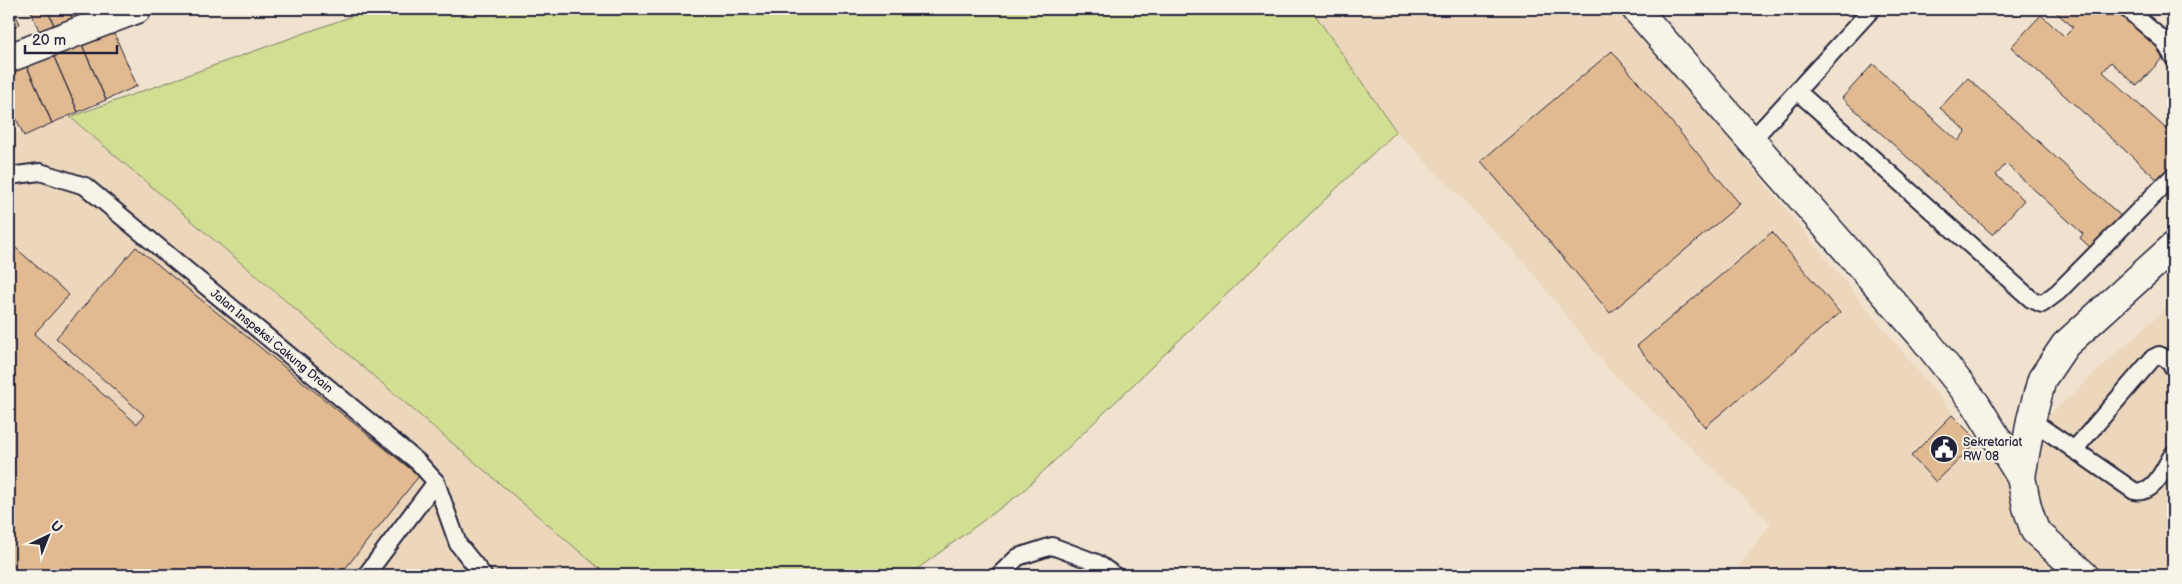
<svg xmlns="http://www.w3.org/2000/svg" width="2182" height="584" viewBox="0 0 2182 584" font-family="'Balsamiq Sans',sans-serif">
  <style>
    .built { fill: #ecd6bc }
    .green { fill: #d2de92; stroke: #7a8066 }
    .building { fill: #e1ba91; stroke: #22223b }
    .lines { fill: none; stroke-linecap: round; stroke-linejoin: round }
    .lane-casing { stroke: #22223b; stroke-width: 20 }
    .street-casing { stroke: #22223b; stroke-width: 31 }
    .lane { stroke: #f7f3e8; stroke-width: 16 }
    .street { stroke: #f7f3e8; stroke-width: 28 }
    .labels { text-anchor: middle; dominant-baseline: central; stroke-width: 4; stroke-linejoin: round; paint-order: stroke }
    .street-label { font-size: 12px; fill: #22223b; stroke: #f7f3e8 }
    .poi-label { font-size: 12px; fill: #22223b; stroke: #f7f3e8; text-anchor: start }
  </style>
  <rect width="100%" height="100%" fill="#f0e2ce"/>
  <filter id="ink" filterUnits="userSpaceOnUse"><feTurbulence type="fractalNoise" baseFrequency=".02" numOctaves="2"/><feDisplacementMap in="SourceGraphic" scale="10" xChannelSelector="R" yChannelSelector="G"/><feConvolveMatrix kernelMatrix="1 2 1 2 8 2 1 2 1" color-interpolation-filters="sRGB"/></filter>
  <g filter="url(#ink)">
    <path class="built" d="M1311,9H1622L1995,465L2173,302V575H1732L1771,523L1609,370L1524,262L1396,131Z
      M70,117L607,575H9V135Z"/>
    <path class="green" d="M372,9H1311L1396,131L1021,493L909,575H607L70,117Z"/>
    <path class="building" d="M9,9H13L20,24L9,29Z
      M30,9H47L57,32L42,38Z
      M47,9H68L75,25L57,32Z
      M68,9H102L75,25Z
      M1724,9H1738L1732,16Z
      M2052,9H2116L2166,54L2137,86L2111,62L2103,72L2173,135V168L2160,182L2011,47L2041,15L2064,36L2073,27Z
      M110,24L137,86L106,100L79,38Z
      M79,38L106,100L78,112L51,50Z
      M51,50L78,112L52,123L25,62Z
      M1612,51L1740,204L1610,313L1481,161Z
      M25,62L52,123L24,136L9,102V69Z
      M1873,64L1958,141L1966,131L1940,108L1968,78L2122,217L2092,249L2080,238L2083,234L2006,164L1996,175L2024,200L1993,235L1842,98Z
      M1772,232L1840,313L1705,427L1637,346Z
      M9,242L69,295L34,334L137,424L144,415L56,338L136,247L419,476L340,575H56L54,573L52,575H9Z
      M1952,415L1978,441L1936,482L1911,456Z"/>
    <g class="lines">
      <defs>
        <g id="lane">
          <path d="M2127,9L2164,41L2173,57"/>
          <path d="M1797,91L2031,299L2042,304L2058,292L2173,176"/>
          <path d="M1752,140L1872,9"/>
          <path id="s1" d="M9,176L40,172L85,186L418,462L436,482L458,544L483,575"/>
          <path d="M2031,420L2134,491C2155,495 2163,469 2173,454"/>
          <path d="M2074,450L2153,358L2159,355L2167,359L2173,367"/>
          <path d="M366,575L436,482"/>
          <path d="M999,575L1018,557L1052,546L1097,563L1114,575"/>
        </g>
        <path id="street" d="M1636,9L1922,336L1975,403L2021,477
          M9,58L137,9
          M2084,575L2035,531L2027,507L2021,477L2031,420L2042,379L2065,345L2173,247"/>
      </defs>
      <use href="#lane" class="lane-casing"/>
      <use href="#street" class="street-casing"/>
      <use href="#lane" class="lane"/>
      <use href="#street" class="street"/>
    </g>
  </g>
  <defs>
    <symbol id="civic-disc" viewBox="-11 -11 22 22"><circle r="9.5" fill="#22223b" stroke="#f7f3e8"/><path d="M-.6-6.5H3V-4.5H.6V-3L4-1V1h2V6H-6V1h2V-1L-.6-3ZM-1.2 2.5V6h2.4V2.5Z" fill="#fff"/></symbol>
  </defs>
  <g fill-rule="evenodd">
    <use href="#civic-disc" x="1928" y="433" width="32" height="32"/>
  </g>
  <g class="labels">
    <g class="street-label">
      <text stroke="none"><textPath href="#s1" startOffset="321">Jalan Inspeksi Cakung Drain</textPath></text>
    </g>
    <g class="poi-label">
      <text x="1963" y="442">Sekretariat<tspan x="1963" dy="14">RW 08</tspan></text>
    </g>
  </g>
  <rect width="2182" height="584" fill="none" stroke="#f7f3e8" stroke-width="30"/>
  <rect x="15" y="15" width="2152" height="554" fill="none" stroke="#22223b" stroke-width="2" filter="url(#ink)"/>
  <g transform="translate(48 536) rotate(43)" stroke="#f7f3e8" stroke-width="4" paint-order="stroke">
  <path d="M0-4L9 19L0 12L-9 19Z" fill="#22223b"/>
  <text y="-8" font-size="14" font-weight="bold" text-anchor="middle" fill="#22223b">U</text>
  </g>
  <path d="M25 45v8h92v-8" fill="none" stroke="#22223b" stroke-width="2.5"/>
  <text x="32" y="45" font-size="15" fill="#22223b" stroke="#f7f3e8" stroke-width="4" paint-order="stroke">20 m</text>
</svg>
